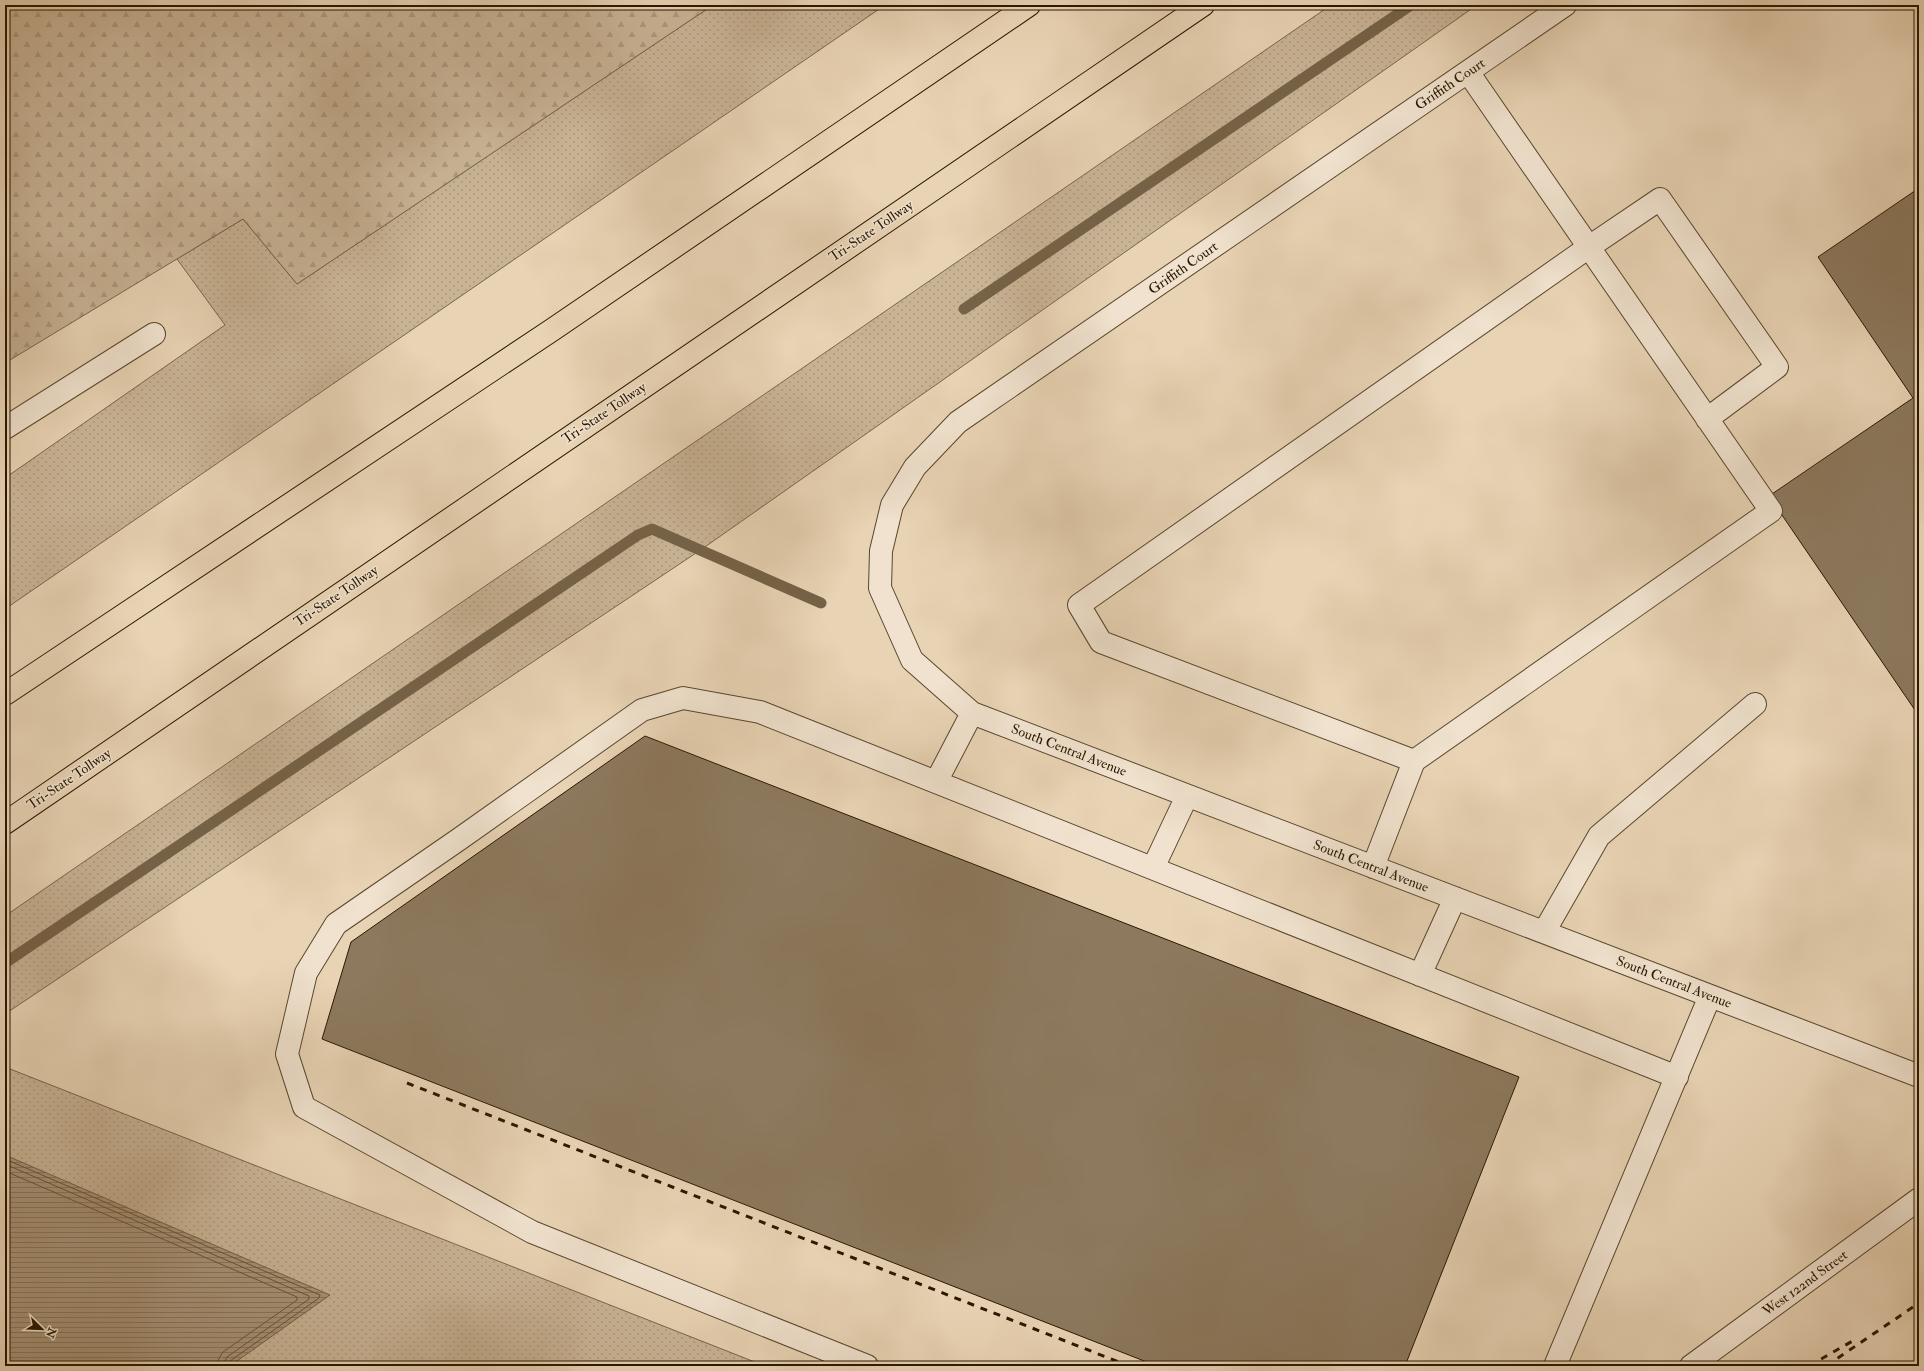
<svg xmlns="http://www.w3.org/2000/svg" width="1924" height="1371" viewBox="0 0 1924 1371" font-family="'IM FELL Double Pica',serif">
  <style>
    .grass { fill: url(#grass-dots); stroke: #78664a }
    .forest { fill: url(#forest-firs); stroke: #78664a }
    .water { fill: url(#water-rules); stroke: #756247 }
    .lines { fill: none; stroke-linecap: round; stroke-linejoin: round }
    .shore { stroke: #68563c; stroke-width: 1 }
    .stream { stroke: #756247; stroke-width: 11 }
    .building { fill: #8c795e; stroke: #291800 }
    .minor-casing { stroke: #59472d; stroke-width: 24 }
    .highway-casing { stroke: #291800; stroke-width: 24 }
    .minor { stroke: #f0e2ce; stroke-width: 22 }
    .highway { stroke: #e8d3b4; stroke-width: 22 }
    .rail { stroke: #291800; stroke-width: 3; stroke-dasharray: 7 7; stroke-linecap: butt }
    .labels { text-anchor: middle; dominant-baseline: central; stroke-width: 3; stroke-linejoin: round; paint-order: stroke }
    .street-label { font-size: 14px; fill: #291800; stroke: #f0e2ce }
  </style>
  <defs>
    <pattern id="grass-dots" width="8" height="8" patternUnits="userSpaceOnUse"><rect width="8" height="8" fill="#c8b395"/><path d="M2 2h.1M6 6h.1" fill="none" stroke="#ac997f" stroke-width="1.8" stroke-linecap="round"/></pattern>
    <pattern id="forest-firs" width="22" height="20" patternUnits="userSpaceOnUse"><rect width="22" height="20" fill="#c8b395"/><path d="M5 1l3.5 6h-7zM16 11l3.5 6h-7z" fill="#ac997f"/></pattern>
    <pattern id="water-rules" width="6" height="5" patternUnits="userSpaceOnUse"><rect width="6" height="5" fill="#a79377"/><path d="M0 2.5h6" fill="none" stroke="#88775f"/></pattern>
  </defs>
  <rect width="100%" height="100%" fill="#e8d3b4"/>
  <filter id="stains"><feTurbulence type="fractalNoise" baseFrequency=".005" numOctaves="4"/><feColorMatrix values="0 0 0 0 .2 0 0 0 0 .09 0 0 0 0 .02 0 0 0 .5 -.17"/></filter>
  <radialGradient id="worn" r=".72"><stop offset=".6" stop-color="#630" stop-opacity="0"/><stop offset="1" stop-color="#630" stop-opacity=".3"/></radialGradient>
  <path class="grass" d="M713,5H885L5,609V478L225,325L177,259L243,219L297,284Z
    M1331,5H1477L702,549L5,1014V916Z
    M5,1067L765,1366H5Z"/>
  <path class="forest" d="M5,5H713L297,284L243,219L5,363Z"/>
  <path class="water" d="M5,1155L330,1295L230,1366H5Z"/>
  <g class="lines">
    <path class="shore" d="M5,1159L320,1295L319,1298L230,1361L228,1366
      M5,1164L309,1296V1299L227,1357L223,1366
      M5,1171L297,1297V1300L223,1352L219,1358L217,1366"/>
    <path class="stream" d="M964,309L1411,5
      M5,963L638,535L652,529L821,603"/>
  </g>
  <path class="building" d="M1919,188V716L1769,496L1913,398L1818,257Z
    M645,736L1519,1077L1405,1366H1157L322,1039L351,942Z"/>
  <g class="lines">
    <defs>
      <path id="minor" d="M1565,5L958,422L915,467L892,505L881,551L880,588L912,660L972,713L1919,1076
        M5,428L154,334
        M1414,761L1101,642L1079,605L1589,247L1660,199L1777,367L1707,419
        M936,782L972,713
        M1373,867L1414,761L1771,511L1468,72
        M1153,868L1187,796
        M1544,932L1599,836L1755,704
        M1420,975L1455,898
        M867,1366L532,1232L304,1107L287,1054L306,973L336,924L458,840L642,710L683,698L760,712L1677,1077
        M1555,1366L1710,996
        M1691,1366L1919,1199"/>
      <path id="highway" d="M5,694L552,330L1029,5
        M5,823L1203,5"/>
    </defs>
    <use href="#minor" class="minor-casing"/>
    <use href="#highway" class="highway-casing"/>
    <use href="#minor" class="minor"/>
    <use href="#highway" class="highway"/>
    <path class="rail" d="M407,1083L1129,1366
      M1809,1366L1856,1339
      M1826,1366L1919,1303"/>
  </g>
  <g class="labels">
    <g class="street-label">
      <text transform="translate(1450 84) rotate(-34)">Griffith Court</text>
      <text transform="translate(871 231) rotate(-34)">Tri-State Tollway</text>
      <text transform="translate(1183 268) rotate(-35)">Griffith Court</text>
      <text transform="translate(604 413) rotate(-34)">Tri-State Tollway</text>
      <text transform="translate(336 596) rotate(-34)">Tri-State Tollway</text>
      <text transform="translate(1069 750) rotate(21)">South Central Avenue</text>
      <text transform="translate(69 779) rotate(-34)">Tri-State Tollway</text>
      <text transform="translate(1371 866) rotate(21)">South Central Avenue</text>
      <text transform="translate(1674 982) rotate(21)">South Central Avenue</text>
      <text transform="translate(1805 1283) rotate(-36)">West 122nd Street</text>
    </g>
  </g>
  <rect width="1924" height="1371" fill="none" stroke="#e8d3b4" stroke-width="20"/>
  <rect x="6" y="6" width="1912" height="1359" fill="none" stroke="#291800" stroke-width="2"/>
  <rect x="10" y="10" width="1904" height="1351" fill="none" stroke="#291800"/>
  <g transform="translate(42 1329) rotate(113)" stroke="#f0e2ce" stroke-width="3" paint-order="stroke">
  <path d="M0-3L7 15L0 10L-7 15Z" fill="#291800"/>
  <text y="-6" font-size="11" font-weight="bold" text-anchor="middle" fill="#291800">N</text>
  </g>
  <rect width="100%" height="100%" filter="url(#stains)"/>
  <rect width="100%" height="100%" fill="url(#worn)"/>
</svg>
